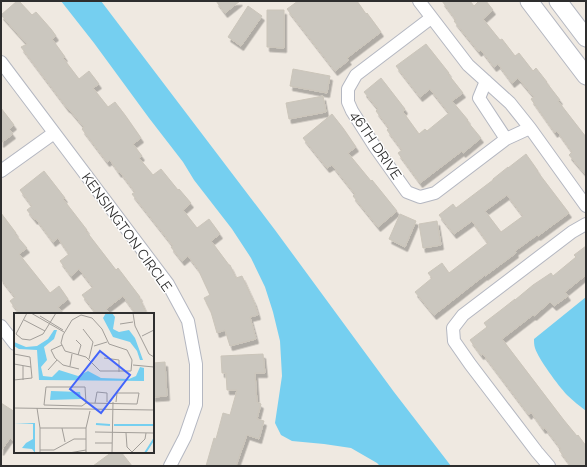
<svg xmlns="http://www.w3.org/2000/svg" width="587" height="467" viewBox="0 0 587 467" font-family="Raleway,sans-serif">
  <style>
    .water { fill: #75cff0 }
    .building { fill: #cbc7bf; stroke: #cbc5ba; fill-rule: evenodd; filter: url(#shadow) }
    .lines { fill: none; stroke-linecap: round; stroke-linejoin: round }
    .minor-casing { stroke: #b4b7c1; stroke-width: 14 }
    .secondary-casing { stroke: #b4b7c1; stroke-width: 19 }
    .minor { stroke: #fff; stroke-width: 12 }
    .secondary { stroke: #fff; stroke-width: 17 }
    .labels { text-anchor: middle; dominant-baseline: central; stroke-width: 3; stroke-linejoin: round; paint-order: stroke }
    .street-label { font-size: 14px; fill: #2e2e2e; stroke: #fff }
    .inset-river { fill: none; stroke: #75cff0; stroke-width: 2 }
    .inset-road { fill: none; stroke: #a29e99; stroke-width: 1 }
    .view { fill: #4264fb; fill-opacity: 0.15; stroke: #4264fb; stroke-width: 2 }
    .inset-edge { fill: none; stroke: #2e2e2e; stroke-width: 2 }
  </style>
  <defs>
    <filter id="shadow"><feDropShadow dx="2.5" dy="4.5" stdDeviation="0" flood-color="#0004"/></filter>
  </defs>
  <rect width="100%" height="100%" fill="#efe9e1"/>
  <path class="water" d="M61,1H101L275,230L394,392L451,466H380L377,463L351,448L324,444L292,441L281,435L275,423L282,376L280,341L273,312L265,287L251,258L232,229L194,180L183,162L149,118L94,43Z
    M586,297V411C580,406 573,401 567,395C558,385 539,360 535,348C534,345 534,342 534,339Z"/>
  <path class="building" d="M17,1H19L32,15L36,12L51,29L56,36L52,39L65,57L63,58L79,79L89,71L99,84L93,88L108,107L115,102L125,115L141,138L133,144L142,156L139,158L153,175L161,169L178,190L179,189L191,203L183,210L197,228L209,219L220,234L211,241L229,265H230L236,278L242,276L254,302L258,315L250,317L256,339L230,346L225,330L217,333L211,312L204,298L210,295L198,269L188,256L182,261L171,247L173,246L132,194L135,192L120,172L119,173L110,160L107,162L82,129L84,127L68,108H67L21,47L27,44L1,15Z
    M216,1H240L225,13Z
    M298,1H357L366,14L367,13L381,32L347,58L349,60L335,71L287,9Z
    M442,1H470L474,6L479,1H486L493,10L483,19L500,40L502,39L515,56L519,53L533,71L536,68L547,82H546L560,100L558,101L586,137V175L569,155L572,152L557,131L555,133L531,99L534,97L518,78L512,83L498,64L494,67L481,50L479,52L454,21L456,20Z
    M248,6L262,16L241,46L228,37Z
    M267,10H284V48L267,47Z
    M426,44L449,73L448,74L463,93L452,101L468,120L467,121L481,138L463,153L462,151L420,183L398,153L402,150L387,130L389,128L376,111L378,109L364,92L381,78L405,109L403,112L419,134L425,129L427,131L449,113L430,89L420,97L396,66Z
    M293,69L330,76L327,93L290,86Z
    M323,96L326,112L289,119L286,103Z
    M1,108L14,125L9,129L13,134L1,143Z
    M332,114L343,128L356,147L348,153L371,181L372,180L397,211L378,227L353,196L355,194L332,165L327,168L303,138Z
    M526,154L538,171H537L569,213L538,236L537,235L515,251L516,253L485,276V275L434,315L415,292L432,278L428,273L442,263L449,273L488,243L472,221L454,234L439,215L453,204L456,208L493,180V179L508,167V168ZM507,195L523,216L501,232L485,211Z
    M44,171L65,198L63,199L87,230L86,231L116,270L118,268L140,297H139L147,314H136L123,296L106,309L110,314H97L82,295L93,287L79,269L71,276L60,261L69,254L58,238L53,242L36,219L35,220L27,210L32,206L20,190Z
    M1,213L16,233L15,234L27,248L19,254L39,279L50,293L59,286L68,299L58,307L64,314H20L10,301L15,297L1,279Z
    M400,214L416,221L405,247L389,239Z
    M437,221L441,245L423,248L419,224Z
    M586,246V275L565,292L568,296L554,306L550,302L534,316L533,315L502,339L563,419L577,436L578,435L586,446V466H571L559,450L561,449L545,428L543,429L531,412L529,415L483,354L481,355L470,340L487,327L484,323L501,310L515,299V300L533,285L551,273L553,276L576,257L574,255Z
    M263,354L265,373H255L257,402L261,404L257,419L264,421L259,439L247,435L236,466H206L214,438L216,439L223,413L230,415L237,390H227L226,373H222L221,356Z
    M165,362L167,396L153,397V363Z
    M1,403L15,412V442L10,438L1,451Z
    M112,452H121L132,466H93Z"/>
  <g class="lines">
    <defs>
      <path id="minor" d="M419,1L468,65L510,103L530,128L586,206
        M431,18L356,75L348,89V102L352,111L375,147L407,192L420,197L435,193L506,139L530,128
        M1,62L168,284L188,321L196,364V405L185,437L170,466
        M486,81L479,98L506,139
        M1,171L54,133
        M1,326L15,344
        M549,466L537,452L470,364L454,341L453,328L463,315L572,232L586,224"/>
      <path id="secondary" d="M529,1L586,76
        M558,1L586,38"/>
    </defs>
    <use href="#minor" class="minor-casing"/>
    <use href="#secondary" class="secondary-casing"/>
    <use href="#minor" class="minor"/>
    <use href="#secondary" class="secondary"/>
  </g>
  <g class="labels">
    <g class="street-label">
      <text transform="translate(376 145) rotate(56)">46TH DRIVE</text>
      <text transform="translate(127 232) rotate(54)">KENSINGTON CIRCLE</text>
    </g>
  </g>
  <g transform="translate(14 313)">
    <rect width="140" height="140" fill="#efe9e1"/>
    <path d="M92,0H98L101,4L99,16L105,19L115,17L121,25L129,47H126L123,38L116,29L99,24L89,5ZM40,17H43L40,26L30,34L33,47L27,54L29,63L38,64L45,57L64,63L74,58L87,65L115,66L122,63L126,54L130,55V68L25,67L23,37L5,36L0,33V29L12,34L23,33L34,26ZM37,78L66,79L67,86L36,87ZM0,110H21V140L18,136L8,135L12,130L19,126V111Z" fill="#75cff0"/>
    <path class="inset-river" d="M82,111L96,112M100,112H140M131,140L140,126"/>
    <path class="inset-road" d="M13,0L2,21L8,26L16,27L29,21L42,0M17,0L50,19M119,0L121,13L135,41L140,44M67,2L78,5L88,16L95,31L113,37L118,47L117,58H86L72,44L51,38L47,30L49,22L58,7ZM26,3L49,17M10,7L31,18M106,11L119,9M69,16L79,29L75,46M128,23L140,17M62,27L67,32L64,42M48,32L37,37L41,45L49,52L65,56M80,33L93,29M0,41L16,44L18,65L0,67M90,45L105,47V59M0,51L17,54M119,52L140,54M9,53V67M56,53L58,41M34,57L43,47M32,74H71L72,90L68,93L30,92ZM72,90L123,91L125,80H103L102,89M81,90L83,79L93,80V89M0,95L140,97M23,95L26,115V140M26,115H72M48,115L51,129M81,119L139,120M112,120L113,134L118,139M81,130H98M26,137H40L60,126H72M55,140L72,137M72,140V115L76,98M98,140L99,89M117,140L131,126L132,120"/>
    <path class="view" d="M86,38L116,62L87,100L56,76Z"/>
    <rect width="140" height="140" class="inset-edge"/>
  </g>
  <rect width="587" height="467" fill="none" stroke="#2e2e2e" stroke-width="4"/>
</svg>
